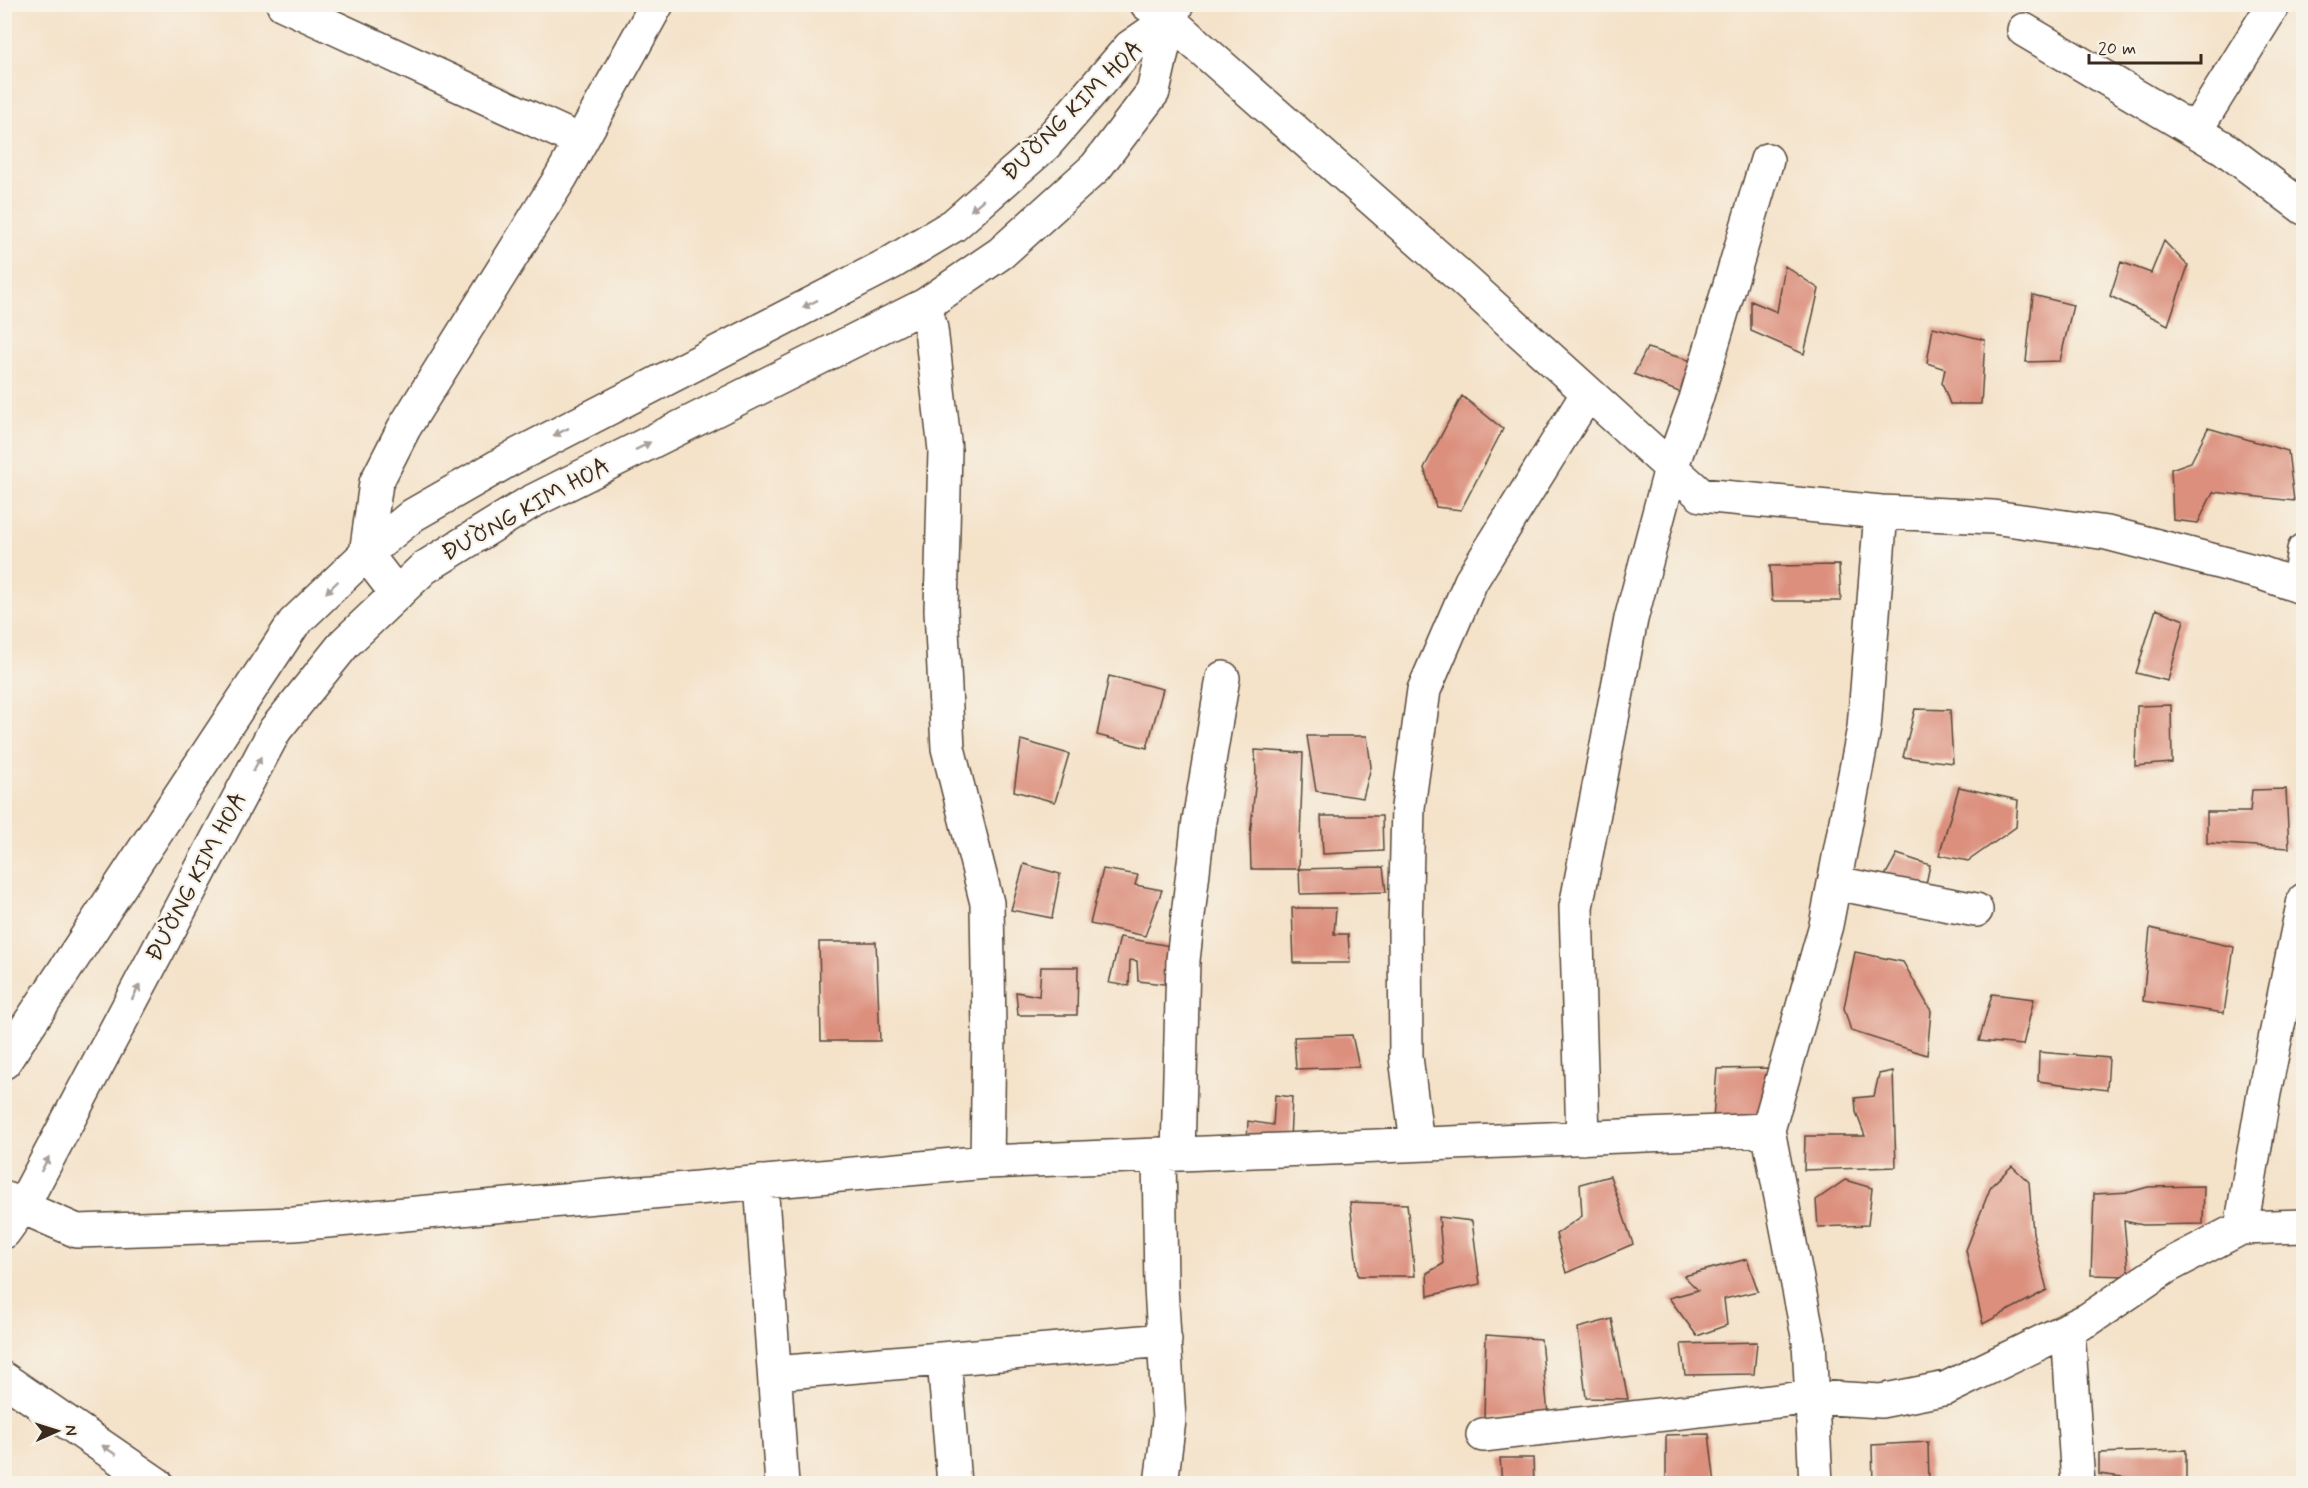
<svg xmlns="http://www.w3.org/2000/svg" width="2308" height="1488" viewBox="0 0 2308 1488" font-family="Mynerve,sans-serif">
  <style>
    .building { fill: #dc8f7d }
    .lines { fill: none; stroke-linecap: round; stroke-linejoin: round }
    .minor-casing { stroke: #574638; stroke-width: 36 }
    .major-casing { stroke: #574638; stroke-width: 36 }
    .minor { stroke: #fff; stroke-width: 33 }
    .major { stroke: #fff; stroke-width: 33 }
    .oneway { fill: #a79f9a }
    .labels { text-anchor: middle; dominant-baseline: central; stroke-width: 4.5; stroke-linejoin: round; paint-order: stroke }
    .street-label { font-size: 24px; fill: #3b2a1e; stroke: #f7f3e8 }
  </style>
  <rect width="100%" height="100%" fill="#f7f3e8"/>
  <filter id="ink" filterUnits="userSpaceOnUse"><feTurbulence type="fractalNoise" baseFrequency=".0167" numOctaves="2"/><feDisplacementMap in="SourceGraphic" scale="12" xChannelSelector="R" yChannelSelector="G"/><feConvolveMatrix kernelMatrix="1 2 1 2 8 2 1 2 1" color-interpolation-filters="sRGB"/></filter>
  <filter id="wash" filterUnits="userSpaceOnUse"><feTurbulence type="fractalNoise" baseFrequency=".008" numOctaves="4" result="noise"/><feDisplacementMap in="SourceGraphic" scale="24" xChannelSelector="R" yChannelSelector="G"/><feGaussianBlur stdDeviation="1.35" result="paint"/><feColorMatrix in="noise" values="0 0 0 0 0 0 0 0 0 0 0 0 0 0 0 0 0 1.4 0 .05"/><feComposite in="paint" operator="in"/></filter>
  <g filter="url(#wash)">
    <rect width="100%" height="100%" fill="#f4e2c9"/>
    <g id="blocks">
      <path class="building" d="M2164,241L2188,266L2168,325L2110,296L2121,262L2151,273Z
        M1785,266L1819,289L1804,354L1751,331V301L1777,312Z
        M2033,295L2073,305L2060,361L2026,362Z
        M1933,327L1985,340L1981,404H1950L1942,383L1945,369L1927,363Z
        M1647,348L1699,363L1689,396L1634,374Z
        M1462,396L1503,429L1461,510L1436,507L1424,468Z
        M2208,428L2288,451L2294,501L2213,492L2198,523L2173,520L2171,469L2191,462Z
        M1839,565L1841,601H1772L1770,566Z
        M2156,609L2184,620L2168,681L2136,673Z
        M1109,676L1163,689L1147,748L1097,735Z
        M2171,705L2172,763L2135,766L2137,706Z
        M1915,709L1950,710L1953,763L1903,757Z
        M1307,736H1367L1371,767L1363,798L1316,791Z
        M1021,740L1069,754L1055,802L1014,791Z
        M1255,750L1303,753L1299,869L1383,867L1386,892L1300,894L1299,869H1251L1250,836L1256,777Z
        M1959,787L2018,800L2016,827L1968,861L1939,855Z
        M2286,789L2289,848L2207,843V812H2250L2252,790Z
        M1321,816H1382L1383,851L1323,854Z
        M1897,854L1930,865L1924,894L1880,885Z
        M1024,864L1060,874L1052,918L1011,910Z
        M1103,869L1138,875L1135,885L1162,890L1145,936L1090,924Z
        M1292,908H1336L1334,934H1348L1350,963H1294Z
        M2150,928L2234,947L2224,1013L2143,1001Z
        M1120,937L1176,947L1172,985L1138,981L1137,961L1130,960L1129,986L1109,983Z
        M819,942H876L880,1041H821Z
        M1855,952L1903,962L1931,1011L1927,1055L1851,1031L1844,1008Z
        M1041,967H1078L1077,1015H1018L1016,992L1039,996Z
        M1992,994L2034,999L2023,1045L1979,1041Z
        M1352,1035L1359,1067L1296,1069L1294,1037Z
        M2039,1052L2109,1058L2107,1090L2038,1081Z
        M1768,1068L1761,1129L1712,1132L1717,1069Z
        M1893,1071L1896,1167L1804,1170L1805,1136H1865L1856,1112L1855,1098L1874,1096L1879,1074Z
        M1275,1095L1292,1097L1290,1139L1247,1144L1248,1121L1273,1125Z
        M2012,1166L2029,1182L2033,1233L2047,1290L1983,1324L1966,1250L1991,1186Z
        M1610,1176L1633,1244L1566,1273L1556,1234L1582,1216L1580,1184Z
        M1845,1180L1872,1188L1868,1225L1818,1227L1816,1200Z
        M2204,1186L2203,1224L2143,1225L2124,1221L2129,1276L2091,1275L2094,1194L2130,1192L2148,1187Z
        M1350,1202L1407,1204L1415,1276H1358Z
        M1439,1217L1472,1221L1480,1284L1428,1296L1427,1273L1443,1264Z
        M1747,1259L1758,1291L1724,1299L1727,1325L1697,1336L1669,1298L1698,1290L1684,1276Z
        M1612,1319L1628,1399L1586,1398L1578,1328Z
        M1486,1335L1541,1339L1548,1415L1484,1418Z
        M1757,1342L1754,1374L1685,1375L1681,1344Z
        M1709,1434L1715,1484H1666V1435Z
        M1928,1442L1929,1484H1873L1872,1445Z
        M2186,1450V1482L2180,1484H2156L2154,1481L2099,1474V1453Z
        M1500,1458H1533L1534,1484H1502Z"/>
    </g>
  </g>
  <g filter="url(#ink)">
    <use href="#blocks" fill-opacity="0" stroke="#574638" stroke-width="1.5"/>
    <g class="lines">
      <defs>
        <path id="minor" d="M283,4L580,141
          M1147,4L1169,20L1456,273L1701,495L1881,512L1993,517L2107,533L2261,573L2304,588
          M2024,30L2224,148L2304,208
          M2195,131L2274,4
          M925,305L931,329L945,450L941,610L948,748L987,903L989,1031L987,1162
          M2298,586L2304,550
          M397,594L366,554L376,483L404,428L561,177L657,4
          M1835,883L1976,910
          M4,1062L294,623L366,554L413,515L514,457L891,263L954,225L1046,144L1130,47L1169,20
          M1583,1138L1576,907L1631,619L1671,468L1696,399L1767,160
          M1417,1144L1406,1057L1405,931L1408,807L1424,690L1471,581L1588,393
          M1159,1154L1161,1287L1169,1420L1161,1484
          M1178,1154L1183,960L1198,827L1223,678
          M761,1182L782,1484
          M4,1198L22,1207L77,1231L294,1224L987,1162L1768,1130
          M2241,1228L2264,1093L2304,900
          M4,1232L22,1207L275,730L345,643L424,568L529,503L925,305L1001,253L1096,167L1153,92L1169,20L1177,4
          M2068,1329L2078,1484
          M944,1359L954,1484
          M775,1373L1165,1340
          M1483,1435L1813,1397L1881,1401L1947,1388L2089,1319L2166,1267L2241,1228L2304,1226
          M1816,1484L1809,1341L1768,1130L1826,925L1864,728L1881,512"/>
        <path id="major" d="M4,1379L157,1484"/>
      </defs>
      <use href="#minor" class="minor-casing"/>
      <use href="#major" class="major-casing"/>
      <use href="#minor" class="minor"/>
      <use href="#major" class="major"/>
    </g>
    <defs><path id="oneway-solid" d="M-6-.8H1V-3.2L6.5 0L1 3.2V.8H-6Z" transform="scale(1.5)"/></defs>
    <g class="oneway">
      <use href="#oneway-solid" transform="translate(977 205) rotate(139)"/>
      <use href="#oneway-solid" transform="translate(810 304) rotate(153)"/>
      <use href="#oneway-solid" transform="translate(561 432) rotate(153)"/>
      <use href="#oneway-solid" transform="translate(643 446) rotate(-27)"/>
      <use href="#oneway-solid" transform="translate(332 587) rotate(136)"/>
      <use href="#oneway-solid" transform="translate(257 764) rotate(-62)"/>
      <use href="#oneway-solid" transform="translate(136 992) rotate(-62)"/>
      <use href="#oneway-solid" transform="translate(45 1164) rotate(-62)"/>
      <use href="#oneway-solid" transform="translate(109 1450) rotate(-146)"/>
    </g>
  </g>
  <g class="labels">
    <g class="street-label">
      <text transform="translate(1073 111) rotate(-45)">ĐƯỜNG KIM HOA</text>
      <text transform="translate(526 510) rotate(-29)">ĐƯỜNG KIM HOA</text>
      <text transform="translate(197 877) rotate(-62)">ĐƯỜNG KIM HOA</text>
    </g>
  </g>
  <rect width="2308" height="1488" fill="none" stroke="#f7f3e8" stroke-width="24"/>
  <g transform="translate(57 1431) rotate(87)" stroke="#f7f3e8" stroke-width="4.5" paint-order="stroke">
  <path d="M0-4.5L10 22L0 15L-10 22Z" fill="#3b2a1e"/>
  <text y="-9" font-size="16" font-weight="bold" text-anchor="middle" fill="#3b2a1e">N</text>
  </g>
  <path d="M2089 54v9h112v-9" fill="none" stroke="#3b2a1e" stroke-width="3"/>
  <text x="2098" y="54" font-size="18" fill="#3b2a1e" stroke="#f7f3e8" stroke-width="4.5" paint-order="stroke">20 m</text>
</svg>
